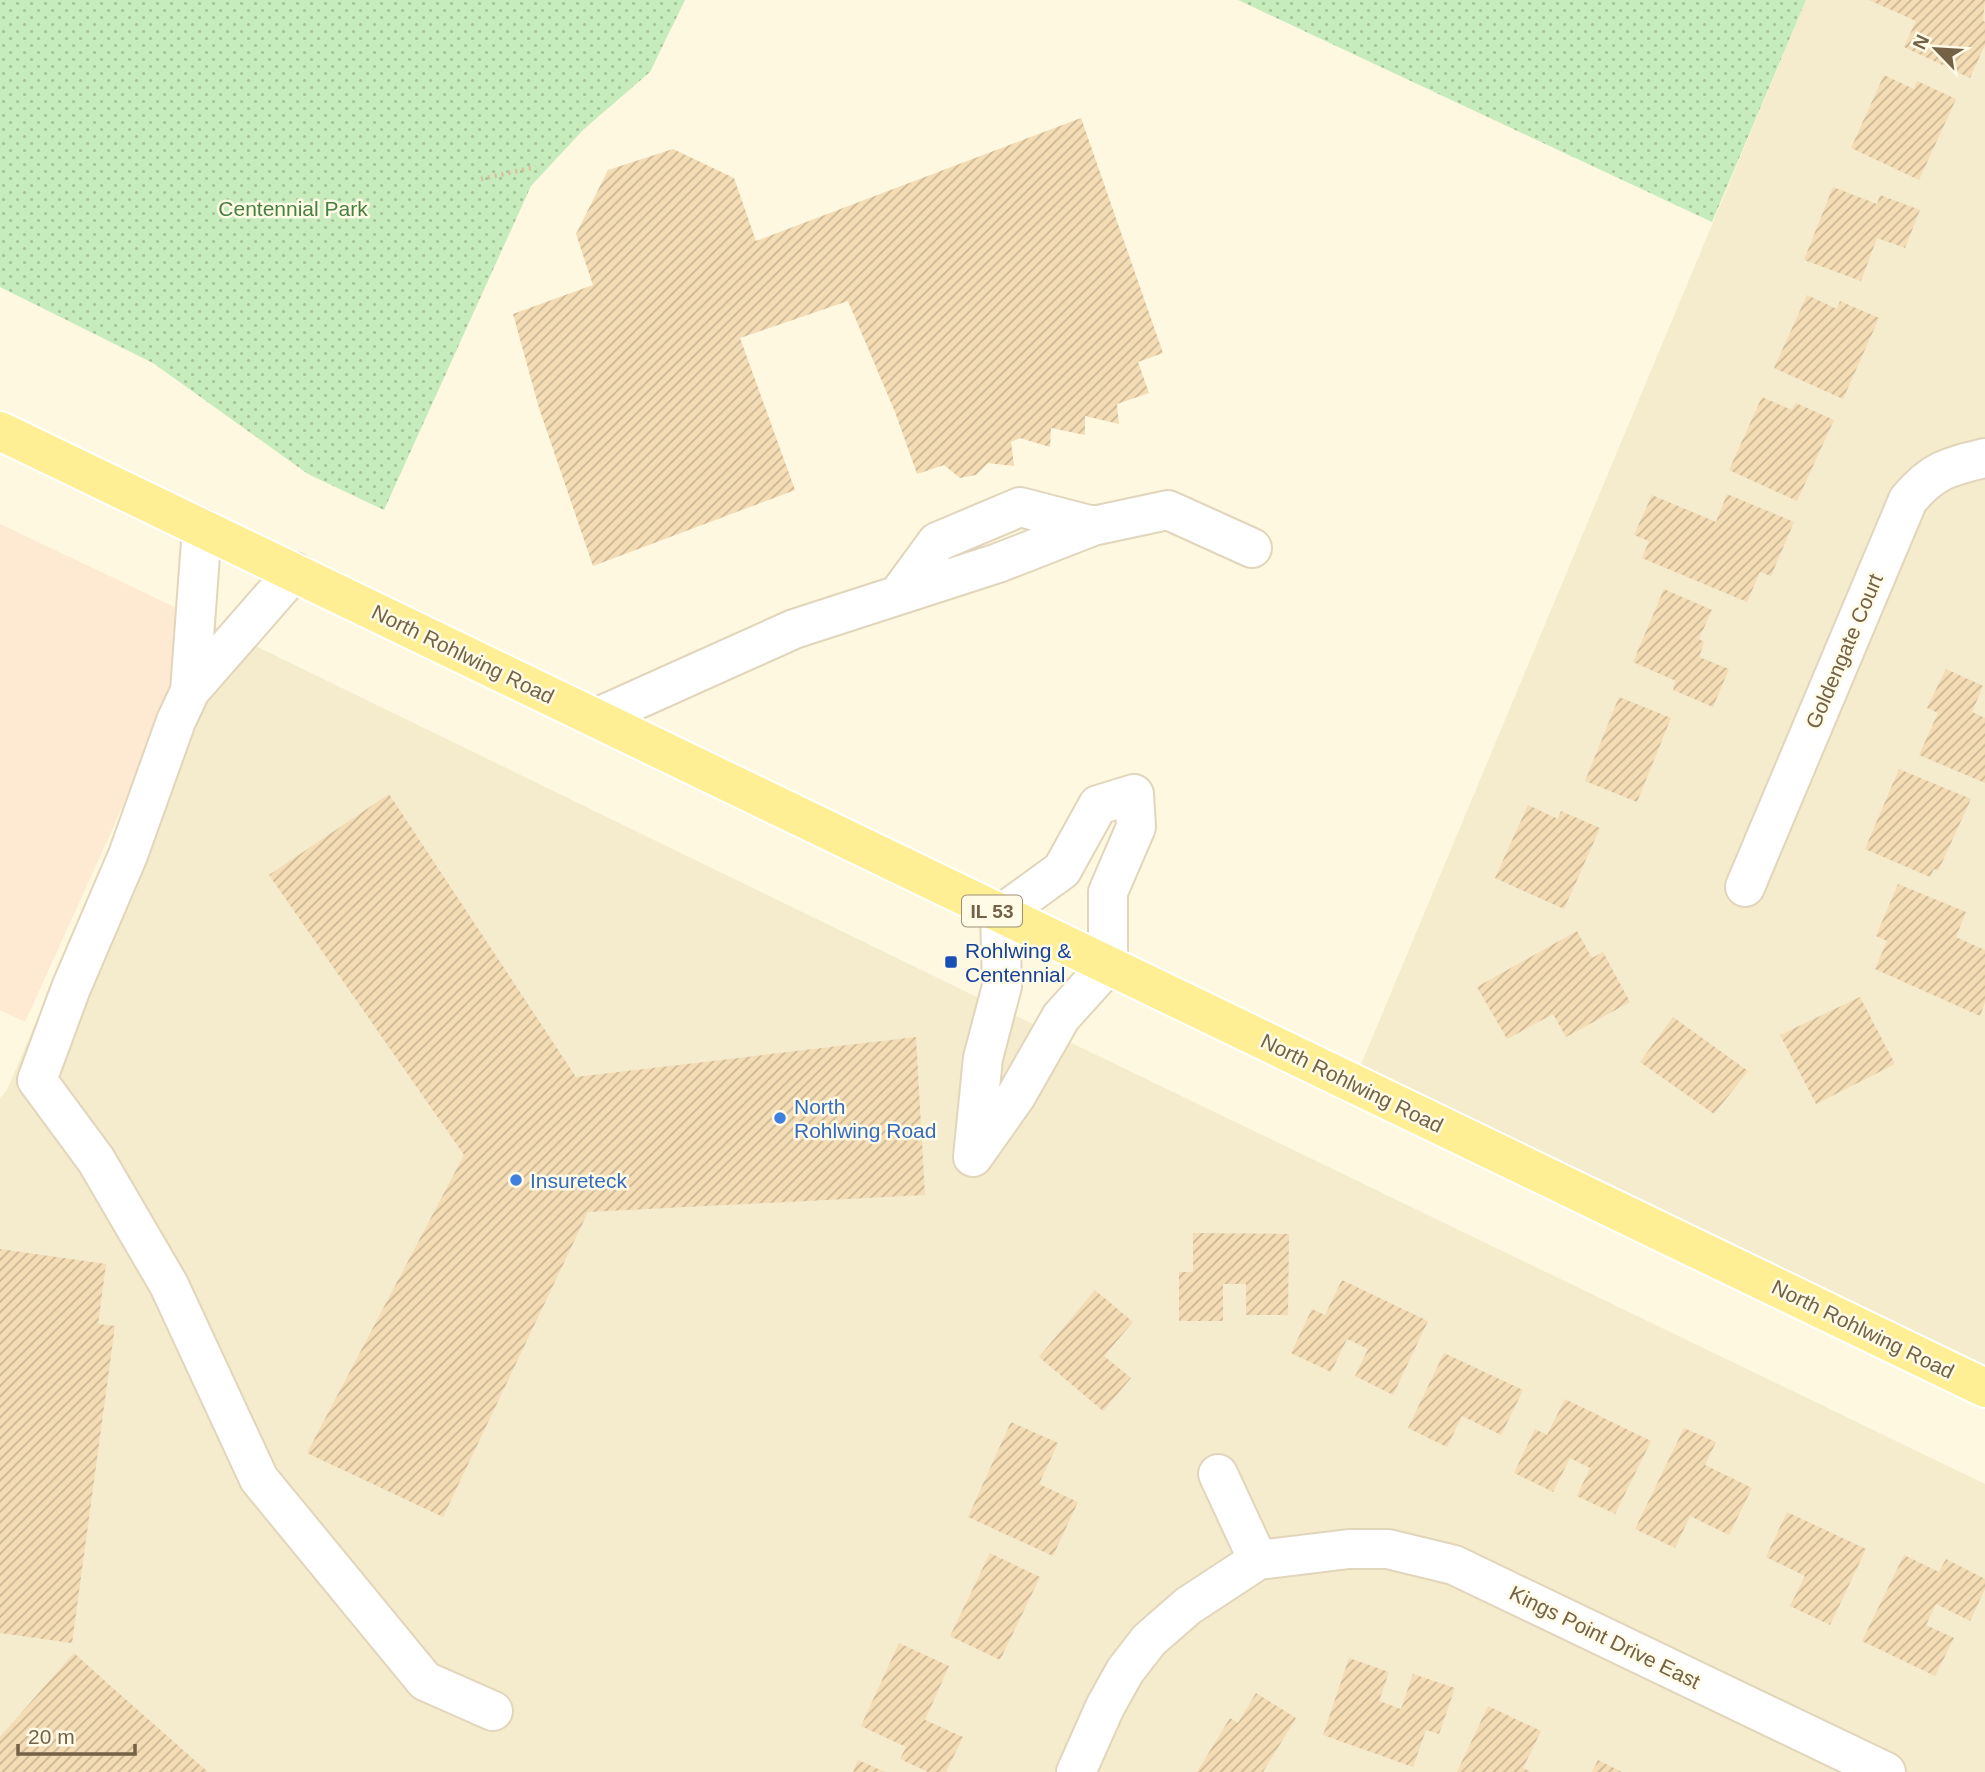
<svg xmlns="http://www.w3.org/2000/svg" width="1985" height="1772" viewBox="0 0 1985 1772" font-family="Helvetica,sans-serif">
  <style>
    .residential { fill: #f5ebcd }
    .commercial { fill: #fee9d2 }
    .park { fill: url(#park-dots) }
    .building { fill: url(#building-hatch) }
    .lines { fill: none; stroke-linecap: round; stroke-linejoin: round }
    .minor-casing { stroke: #e1d5bb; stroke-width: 42 }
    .major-casing { stroke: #fff; stroke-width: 42 }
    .path { stroke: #d8bf99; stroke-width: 4.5; stroke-dasharray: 2 5; stroke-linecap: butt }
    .minor { stroke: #fff; stroke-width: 38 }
    .major { stroke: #ffef94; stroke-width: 38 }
    .transit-dot { fill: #1a4fb4; stroke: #fffbe6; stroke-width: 2.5 }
    .shop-dot { fill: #3f7fe0; stroke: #fffbe6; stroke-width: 2.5 }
    .labels { text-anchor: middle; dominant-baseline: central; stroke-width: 5; stroke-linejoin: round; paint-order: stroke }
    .shield { fill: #fffbe6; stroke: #9e8f76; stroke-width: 2 }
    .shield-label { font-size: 19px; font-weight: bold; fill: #746146 }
    .park-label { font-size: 21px; fill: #458140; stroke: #fffbe6 }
    .street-label { font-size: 21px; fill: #746146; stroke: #fffbe6 }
    .transit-label { font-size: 21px; fill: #164399; stroke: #fffbe6; text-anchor: start }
    .shop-label { font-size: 21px; fill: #366cbe; stroke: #fffbe6; text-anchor: start }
  </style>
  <defs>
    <pattern id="park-dots" width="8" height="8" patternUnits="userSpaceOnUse" patternTransform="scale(1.75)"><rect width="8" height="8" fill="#c6ebbd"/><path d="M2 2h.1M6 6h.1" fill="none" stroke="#a5c29b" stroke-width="1.8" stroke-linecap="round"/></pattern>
    <pattern id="building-hatch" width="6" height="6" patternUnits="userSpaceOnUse" patternTransform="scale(1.75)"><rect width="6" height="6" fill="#f4dcb5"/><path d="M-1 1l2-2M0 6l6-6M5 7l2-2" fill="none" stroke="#cab695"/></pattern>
  </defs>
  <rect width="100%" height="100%" fill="#fdf8df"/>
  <path class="residential" d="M1806,0H1985V1368L1360,1067Z
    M206,622L1088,1051L1985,1484V1772H0V1098L7,1090Z"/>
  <path class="commercial" d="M0,524L206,622L25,1022L0,1010Z"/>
  <path class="park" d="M0,0H685L650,72L583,130L531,186L384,510L308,474L153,363L0,287Z
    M1238,0H1806L1712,222Z"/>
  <path class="building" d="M1869,0H1985L1983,21L1985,22V45L1970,78L1904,47L1916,21Z
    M1884,75L1914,89L1917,81L1956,99L1919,180L1851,148Z
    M1081,118L1163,353L1138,362L1149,393L1117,404L1119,424L1085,416V435L1051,428L1050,447L1020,438L1011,442L1014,466L988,463L976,475L960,478L944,465L917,474L895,412L848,301L740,338L795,490L593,566L539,408L513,314L593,285L576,234L608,170L673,149L734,178L756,241Z
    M1833,187L1877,204L1880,195L1920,210L1905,248L1877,238L1861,281L1804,260Z
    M1807,295L1837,309L1840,301L1879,318L1843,399L1774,368Z
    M1762,397L1792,410L1796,403L1834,420L1797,501L1729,470Z
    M1727,494L1794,522L1771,576L1760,572L1747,602L1642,558L1649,541L1634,535L1652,495L1716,522Z
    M1664,589L1712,610L1699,639L1704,642L1699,657L1729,669L1713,707L1673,690L1676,681L1633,662Z
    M1946,669L1983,686L1972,712L1985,718V783L1919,755L1938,713L1927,708Z
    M1619,697L1671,718L1637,802L1585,781Z
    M1899,769L1971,799L1938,871L1934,869L1930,877L1865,849Z
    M389,794L576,1077L916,1037L925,1195L588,1212L443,1517L307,1453L464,1155L269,875Z
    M1528,805L1558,819L1561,811L1600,828L1564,909L1495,878Z
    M1898,884L1966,912L1956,937L1985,950V1002L1980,1016L1875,969L1887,941L1876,936Z
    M1577,931L1592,958L1603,952L1630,1002L1566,1037L1553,1014L1507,1039L1477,987Z
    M1860,997L1895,1064L1816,1104L1780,1035Z
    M1673,1017L1748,1071L1714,1114L1640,1062Z
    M1193,1233L1289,1234L1288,1315H1246V1284H1223V1321H1179V1272H1193Z
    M0,1249L106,1264L98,1324L115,1326L72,1643L0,1633Z
    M1342,1280L1428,1321L1393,1395L1355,1376L1368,1349L1347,1339L1331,1372L1291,1353L1312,1309L1325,1315Z
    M1095,1290L1133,1322L1104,1356L1131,1378L1103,1411L1039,1357Z
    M1444,1353L1523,1390L1501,1435L1462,1416L1447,1447L1408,1428Z
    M1565,1399L1651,1441L1615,1514L1577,1496L1590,1468L1570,1458L1553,1492L1514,1473L1535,1429L1547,1435Z
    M1011,1422L1058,1443L1039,1484L1078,1502L1053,1556L968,1517Z
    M1684,1428L1716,1442L1705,1465L1752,1488L1729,1535L1690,1516L1675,1548L1635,1529Z
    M1787,1512L1866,1549L1830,1625L1790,1606L1805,1576L1766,1557Z
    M990,1553L1040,1577L1000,1660L950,1636Z
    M1904,1555L1939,1572L1946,1559L1985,1579V1589L1970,1621L1936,1604L1926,1625L1954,1638L1935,1676L1862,1641Z
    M899,1643L949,1666L925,1720L963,1737L946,1772H928L900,1759L906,1747L861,1726Z
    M74,1653L114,1689L208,1772H0V1737Z
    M1349,1658L1389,1672L1379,1701L1401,1709L1413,1674L1455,1688L1439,1734L1426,1730L1413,1767L1323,1735Z
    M1256,1693L1296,1718L1263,1772H1197L1230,1718L1238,1723Z
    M1488,1706L1541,1731L1523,1768L1531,1772H1457Z
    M858,1760L885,1772H853Z
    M1598,1760L1622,1772H1592Z"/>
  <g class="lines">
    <defs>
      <path id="minor" d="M202,528L190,691L294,572
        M899,594L937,542L1020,507L1093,526
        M190,691L176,721L128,855L71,988L37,1080L96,1160L169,1285L259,1479L425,1681L493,1711
        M596,718L794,629L998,563L1093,526L1168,510L1252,548
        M1134,794L1136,827L1108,892V965L1061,1017L1016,1096L973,1157L983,1058L1002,986L1000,915L1062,870L1098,805Z
        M1745,887L1908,500C1933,470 1948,467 1985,458
        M1218,1474L1258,1560
        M1076,1772L1105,1707L1125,1671L1149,1640L1188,1606L1258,1560L1349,1549H1388L1454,1565L1886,1772"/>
      <path id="major" d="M0,431L1985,1388"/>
    </defs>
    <use href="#minor" class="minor-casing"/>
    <use href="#major" class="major-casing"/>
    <path class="path" d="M481,179L536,167"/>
    <use href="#minor" class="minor"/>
    <use href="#major" class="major"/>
  </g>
  <rect class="transit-dot" x="944" y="955" width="14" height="14" rx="3.5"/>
  <g class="shop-dot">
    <circle cx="780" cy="1118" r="7"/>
    <circle cx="516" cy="1180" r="7"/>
  </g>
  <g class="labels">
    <rect class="shield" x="962" y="895.5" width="60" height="31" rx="5"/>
    <g class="shield-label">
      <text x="992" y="911">IL 53</text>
    </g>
    <g class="park-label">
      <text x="293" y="208">Centennial Park</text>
    </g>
    <g class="street-label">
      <text transform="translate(1844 651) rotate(-67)">Goldengate Court</text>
      <text transform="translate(463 654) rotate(26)">North Rohlwing Road</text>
      <text transform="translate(1352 1083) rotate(26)">North Rohlwing Road</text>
      <text transform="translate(1863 1329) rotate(26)">North Rohlwing Road</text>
      <text transform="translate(1605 1637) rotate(26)">Kings Point Drive East</text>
    </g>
    <g class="transit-label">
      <text x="965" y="950">Rohlwing &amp;<tspan x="965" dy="24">Centennial</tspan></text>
    </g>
    <g class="shop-label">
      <text x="794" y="1106">North<tspan x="794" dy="24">Rohlwing Road</tspan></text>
      <text x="530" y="1180">Insureteck</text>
    </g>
  </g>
  <g transform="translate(1936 49) rotate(295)" stroke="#fffbe6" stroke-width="5" paint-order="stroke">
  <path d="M0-5L12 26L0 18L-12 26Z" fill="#746146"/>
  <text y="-10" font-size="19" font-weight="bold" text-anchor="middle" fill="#746146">N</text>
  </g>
  <path d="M18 1744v10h117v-10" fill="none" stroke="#746146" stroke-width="3.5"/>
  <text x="28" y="1744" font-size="21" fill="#746146" stroke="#fffbe6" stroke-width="5" paint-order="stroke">20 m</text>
</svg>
